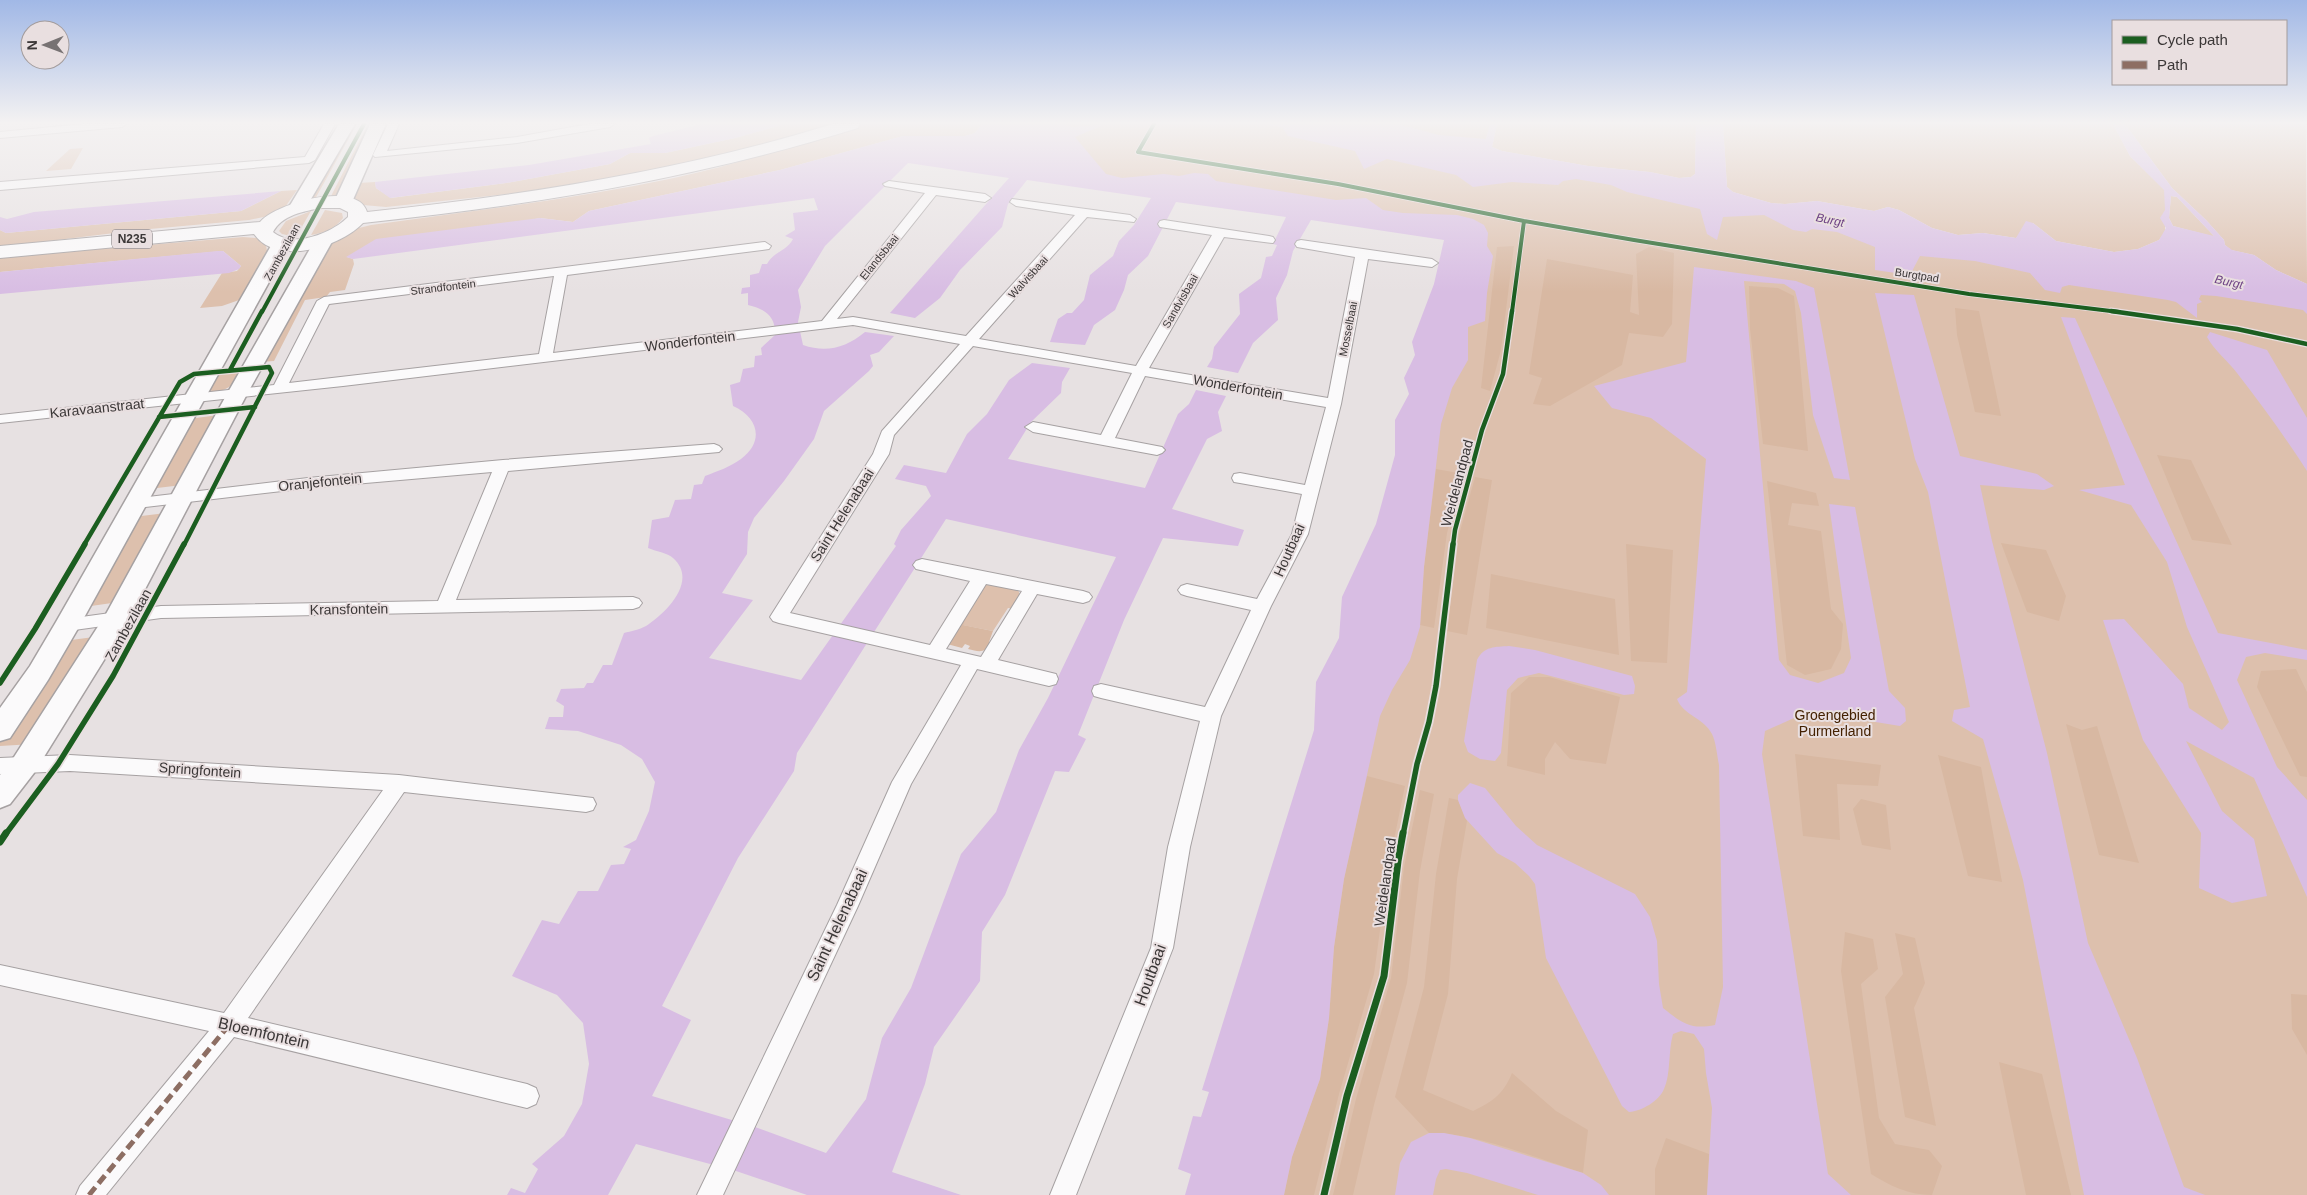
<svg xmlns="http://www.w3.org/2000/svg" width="2307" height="1195" viewBox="0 0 2307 1195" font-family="Helvetica,sans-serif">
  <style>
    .green { fill: #ddc0ad }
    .forest { fill: #d8b8a2 }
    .water { fill: #d8bde3; fill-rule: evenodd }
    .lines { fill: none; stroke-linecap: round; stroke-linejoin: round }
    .street-casing { stroke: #a6a1a2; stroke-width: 2 }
    .secondary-casing { stroke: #a6a1a2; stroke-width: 3 }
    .primary-casing { stroke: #a6a1a2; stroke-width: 2 }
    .street { fill: #fbfafb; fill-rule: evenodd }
    .secondary { fill: #fbfafb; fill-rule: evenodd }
    .primary { fill: #fbfafb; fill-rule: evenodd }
    .quiet { stroke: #8d6e63; stroke-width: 5; stroke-dasharray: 10 5; stroke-linecap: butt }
    .cycleway-far3-casing { stroke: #e9dfe0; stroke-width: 5.5 }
    .cycleway-far2-casing { stroke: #e9dfe0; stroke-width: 7 }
    .cycleway-far1-casing { stroke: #e9dfe0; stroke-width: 9 }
    .cycleway-casing { stroke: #e9dfe0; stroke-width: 10 }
    .cycleway-far3 { stroke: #1b5e20; stroke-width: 4 }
    .cycleway-far2 { stroke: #1b5e20; stroke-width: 4.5 }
    .cycleway-far1 { stroke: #1b5e20; stroke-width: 5.5 }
    .cycleway { stroke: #1b5e20; stroke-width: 7 }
    .labels { text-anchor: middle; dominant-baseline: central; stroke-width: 4; stroke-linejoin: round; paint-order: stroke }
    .far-street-label { font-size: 11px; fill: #3b3737; stroke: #e9dfe0 }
    .far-water-label { font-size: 12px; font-style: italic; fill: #6e4284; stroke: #e9dfe0 }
    .shield { fill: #e9dfe0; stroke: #6f696a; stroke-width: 1 }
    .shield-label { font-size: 12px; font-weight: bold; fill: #3b3737 }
    .street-label { font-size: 14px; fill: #3b3737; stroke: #e9dfe0 }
    .park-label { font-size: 14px; fill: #442101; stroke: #e9dfe0 }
    .near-street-label { font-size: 16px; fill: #3b3737; stroke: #e9dfe0 }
  </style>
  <rect width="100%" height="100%" fill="#e7e1e2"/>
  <path class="green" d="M352,124H357L315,199H307Z
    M368,124H374L340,196L330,198Z
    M785,124H844L665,170L545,190L386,207L363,205L353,199L358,183L375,182L376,188L391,198L506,183L610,164L630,153H665L735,138Z
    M863,124H982L975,133L965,136H903L780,170L589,211L573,222L540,218L347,257L353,259L354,264L345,290L330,292L326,297L305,300L274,361L260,362L326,246L355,229L371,225C473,211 574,199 674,178C738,164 801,144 863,124Z
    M1031,124H1325L2307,299V1195H1229L1470,235L1016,164Z
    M1398,124H1490L1486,139C1457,141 1426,134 1398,124Z
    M1497,124H1696L1695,174L1691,177L1679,178L1650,172L1588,166L1502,151L1492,147Z
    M1723,124H2113L2130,156L2165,190V232L2159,240L2138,249L2114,252L2056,241L2033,223L2016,238L1983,233L1958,235L1932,228L1899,210L1888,207L1874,211L1817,201L1785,204L1771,203L1733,192L1727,187Z
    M2125,124H2306L2307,284L2276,270L2254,255L2231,250L2225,245L2224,240L2206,220L2172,188Z
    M83,148L71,169L46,171L70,149Z
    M297,190L283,210L273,215L249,220L139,230L0,247V230L6,233L241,211L281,191Z
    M2171,196L2177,197L2215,237L2173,226L2169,218Z
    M325,210L342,213L343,218C335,229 323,233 311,235Z
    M311,211L296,237L282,234L279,231L286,221Z
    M243,237L257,238L266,245L267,251L242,299L222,306L200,308L222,273L237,271L241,266L223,251L0,272V255L76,251Z
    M243,370C235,384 225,395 208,390L213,374Z
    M219,415L182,485L149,489L188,419Z
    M166,513L119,602L84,607L133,517Z
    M986,585L1002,586L1018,590L1021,597L1014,609L1008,608L993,631L962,625L960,618L982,586Z
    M101,636L33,744L0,746V741L64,641Z"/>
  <path class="forest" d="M1514,246L1501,350L1490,391L1481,388L1497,247Z
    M1649,247L1674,253L1672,324L1663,337L1629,333L1622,365L1550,406L1533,404L1542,378L1529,374L1547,259L1633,275L1630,312L1639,315L1636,254Z
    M1749,286L1778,288L1794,296L1808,451L1763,444L1750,329Z
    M1955,308L1979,311L2001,416L1975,412L1957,335Z
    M2157,455L2191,460L2232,545L2192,540Z
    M1436,469L1464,474L1447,533L1434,628L1420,625L1424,567Z
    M1475,477L1492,480L1467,635L1447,631L1459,535Z
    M1767,481L1816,493L1819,506L1792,503L1788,525L1821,531L1831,609L1843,624L1841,649L1831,669L1805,675L1787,665Z
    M2001,543L2046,550L2066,596L2059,621L2027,612Z
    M1626,544L1673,550L1667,663L1631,661Z
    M1491,574L1615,599L1619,655L1486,628Z
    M960,618L965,619L963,625L993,631L989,642L991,644C985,653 979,652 968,649L970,646L965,644L962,648L947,644Z
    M2296,669L2307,692V777L2300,776L2257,687L2261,671Z
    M1529,677H1549L1620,697L1606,764L1570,759L1555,742L1545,759V775L1507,766L1511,693Z
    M2066,724L2082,730L2097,726L2139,863L2099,855Z
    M1795,754L1881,765L1878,786L1837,784L1840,840L1803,836Z
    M1938,755L1981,767L2002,882L1968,876Z
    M1367,776L1405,786L1389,864L1374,974L1339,1094L1314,1195H1284L1292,1157L1320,1079L1329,1018L1334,947L1344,879Z
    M1420,790L1434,794L1420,871L1407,983L1374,1105L1353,1195H1333L1356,1099L1391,978L1404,867Z
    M1449,798L1458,800L1467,821L1457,879L1448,994L1423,1090L1473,1111C1493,1101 1503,1095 1512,1073L1556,1111L1588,1130L1583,1173C1539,1159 1474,1132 1429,1133L1395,1097L1424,987L1436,874Z
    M1861,799L1886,805L1891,850L1862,845L1853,809Z
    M1845,932L1873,939L1878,969L1861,984L1879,1118L1895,1144L1929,1150L1942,1166L1932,1195C1909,1195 1890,1186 1871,1174L1841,971Z
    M1895,933L1915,938L1925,983L1914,1008L1936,1126L1905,1117L1885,997L1903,974Z
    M2291,994L2307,995V1055L2292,1029Z
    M1999,1062L2042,1074L2071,1195H2026Z
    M1666,1138L1709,1154L1707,1195H1655V1169Z"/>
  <path class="water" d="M702,124H785L735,138L665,153H630L610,164L506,183L390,198L376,188L375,182L529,165L651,144L649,138L653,136Z
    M982,124H1064L1072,127L1106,124L1075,137L1106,174L1122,178L1164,174L1179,176L1194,173L1208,174L1216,181L1336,200L1366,198L1383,210L1403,213L1457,215L1473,219L1484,225L1488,233L1487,246L1493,256L1487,293L1485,321L1468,327V360L1452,388L1441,424L1424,567L1420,627L1410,660L1392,690L1380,716L1344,879L1334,947L1329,1018L1320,1079L1292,1157L1284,1195H1185L1191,1174L1178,1169L1193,1116L1201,1117L1209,1092L1202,1090L1314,730L1316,682L1339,638L1342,597L1376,524L1395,455V420L1409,394L1404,378L1415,355L1412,342L1434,284L1444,240L1311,220L1293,251L1287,275L1276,298L1278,320L1253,343L1238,373L1207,367L1212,359L1214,347L1240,314L1239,294L1261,278L1266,257L1272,256L1277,245L1273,244L1286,217L1176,202L1148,256L1128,275L1124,290L1115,310L1094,325L1085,345L1050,342L1058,319L1067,313H1072L1084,300L1090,275L1113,256L1119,241L1134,225L1151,198L1027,180L1008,204L1002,227L960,270L940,298L915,318L890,313L1009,178L908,163L825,246L798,290L801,307L798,322L803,345C826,353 846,348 865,332L894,336L879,352L870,355L873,366L869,371L824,411L814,439L784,481L754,518L748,532L747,554L722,593L753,600L709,658L801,680L896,546L894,544L901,530L931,496L926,486L895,479L904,465L946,473L967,434L987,414L1009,380L1032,363L1070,368L1062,382L1061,393L1031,422L1008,459L1145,488L1178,414L1189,404L1196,390L1226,396L1218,412L1222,431L1207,439L1172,509L1244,530L1238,546L1163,538L1124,620L1078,735L1086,739L1069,772L1055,771L1005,895L982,932L980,981L934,1047L925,1084L892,1172L961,1195H807L736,1171L636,1144L608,1195H507L511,1188L525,1193L538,1169L532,1164L564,1136L582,1104L589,1064L583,1023L557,995L512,976L542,920L559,924L578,891H598L611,865L624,864L631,849L623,847L636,840L649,811L655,782L642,759L621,745L578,731L545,729L549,717H563L564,706L556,701L561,689L584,688L587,683H593L603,665H612L624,633C631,631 639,630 646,626C665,614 699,581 673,558C668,553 655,551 648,548L652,520L669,517L675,500L691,499L694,485L702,484L705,476C718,471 730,467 741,459C765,441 758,417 733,406L730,385L740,382L743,369L754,367L755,356L762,355L761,348L775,335C776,316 765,309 748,305V293L741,294L742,288L750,287V275L759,273L762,264H767C773,252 787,251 793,239L785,236L795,230L793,213L818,210L814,198L353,259L346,257L376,239L540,218L573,222L589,211L780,170L903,136H965L975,133ZM946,519L1116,557L1048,698L1019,750L996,812L961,854L911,988L882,1038L866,1099L826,1153L755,1127L652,1096L691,1020L662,1006L738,858L794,771L797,753Z
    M1257,124H1398L1439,135L1486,139L1490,124H1497L1492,147L1502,151L1588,166L1650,172L1679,178L1691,177L1695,174L1696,124H1723L1727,187L1733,192L1771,203L1785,204L1817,201L1874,211L1888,207L1899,210L1932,228L1958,235L1983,233L2016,238L2026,221L2033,223L2056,241L2114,252L2138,249L2159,240L2166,228L2160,218L2165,210L2164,190L2130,156L2113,124H2125L2172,188L2206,220L2224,240L2225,245L2232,250L2254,255L2276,270L2307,284V314L2303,310L2216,296L2201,295L2199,299L2202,302L2197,304V318L2176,302L2168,300L2069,285L2062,287L2060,293L2045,290L2030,273L1975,261L1920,256L1910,275L1875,270V247L1837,232L1812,229L1806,232L1793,230L1764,215L1723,217L1717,240L1707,234L1700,209L1627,192L1611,185L1576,179L1563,181L1558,185L1512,182L1473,187L1456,175L1387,159L1364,169L1355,151L1288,136L1282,127ZM2171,196L2177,197L2214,236L2173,226L2169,218Z
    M281,191L241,211L6,233L0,230V217L7,219L34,212Z
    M218,251H223L241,266L239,269L229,273L0,294V272Z
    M1694,267L1796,281L1814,288L1850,480L1834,478L1813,415L1801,313L1795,291L1784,284L1744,281L1779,660L1790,675L1818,683L1844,673L1851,658L1829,504L1855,507L1889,691L1905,708L1906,721L1900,726L1845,717L1794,718L1765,731L1762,754L1828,1174L1851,1195H1707L1712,1108L1706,1073L1704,1049L1694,1034L1681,1031L1673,1034C1668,1051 1671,1074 1664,1089C1659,1101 1642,1111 1629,1112L1622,1106L1546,958L1535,884L1529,876L1515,863L1497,853L1465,818L1458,800V795L1470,783L1485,788L1516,826L1537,845L1635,894L1650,917L1657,941L1659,984L1663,1008C1682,1023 1690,1030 1715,1025L1723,987L1719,765C1717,755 1716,742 1712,734C1704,718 1683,715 1677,699L1687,692L1706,459L1651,418L1612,408L1594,386L1686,362Z
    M1875,293L1914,295L1960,456L2037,474L2054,486L2044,490L1980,485L1992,541L2047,753L2088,943L2137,1058L2184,1187L2205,1195H2084L2023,880L1983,739L1952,721L1954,710L1970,707L1928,492L1915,459Z
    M2061,317L2075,318L2218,633L2307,650V660L2265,653L2246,657L2237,680L2277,767L2307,800V897L2254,778L2186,741L2222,811L2254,839L2267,896L2232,903L2199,888L2201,833L2143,740L2103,620L2124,619L2183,684L2189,708L2222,730L2229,722L2187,627L2167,562L2131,505L2079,490L2125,485Z
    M2210,332L2267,350L2307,418V471C2285,437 2262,405 2237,373C2228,361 2214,350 2207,337Z
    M1509,646L1535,650L1632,676L1635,686L1634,694L1624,695L1539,673L1518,678L1507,690L1501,753L1495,761L1480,759L1468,752L1464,741L1477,660C1484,646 1495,647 1509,646Z
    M1429,1133H1444L1470,1138L1583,1173L1601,1185L1609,1195H1538L1467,1173L1446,1169L1440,1170L1436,1179L1433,1195H1395L1400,1163L1411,1142Z"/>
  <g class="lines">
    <defs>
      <path id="street" d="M83,124H127L122,127L0,138V132Z
        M324,124H335L315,160L309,163L0,190V182L305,157Z
        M388,124H399L387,151L517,137L589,124H615L610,127L517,143L375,157L373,155Z
        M889,181L985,194L991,198L985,202L936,195L837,319L853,317L966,336L1075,215L1016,206L1010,202L1012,199L1130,215L1136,219L1134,222L1087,217L979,339L1136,366L1212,235L1160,227L1158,224L1160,221L1164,220L1269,236L1273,237L1275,240L1273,243L1224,237L1149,368L1328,398L1355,257L1297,247L1295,244L1297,241L1301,240L1432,259L1438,263L1432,267L1368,259L1341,404L1308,534L1271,606L1221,716L1190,847L1173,948L1076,1195H1050L1151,948L1168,847L1200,721L1101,698L1094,696L1092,691L1094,686L1101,684L1205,707L1251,610L1187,596L1181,594L1178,590L1181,586L1187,584L1257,599L1292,534L1302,494L1240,483L1234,482L1232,478L1234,474L1240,473L1305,485L1326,407L1145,376L1115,438L1162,447L1165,450L1162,453L1157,455L1033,432L1025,427L1033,422L1101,435L1132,373L973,346L894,435L889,454L790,613L930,645L970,581L916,569L913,565L916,561L922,559L1083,591L1089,593L1092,597L1089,601L1083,603L1037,594L998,660L1056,674L1058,679L1056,684L1049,686L977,669L911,784L858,906L723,1195H697L837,905L892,782L961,665L779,623L773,621L770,617L873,454L882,431L960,344L853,325L343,386L0,423V415L274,385L317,301L324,297L765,242L771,246L769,249L567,275L553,353L822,321L925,193L885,186L883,184ZM554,276L539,354L289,383L329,304ZM986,584L1022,591L981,657L946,649Z
        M714,444L719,446L722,449L719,452L508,471L456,600L633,597L639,599L642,603L639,607L633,609L161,618L67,631L61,629L58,625L61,621L67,619L161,606L438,601L492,472L308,488L137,508L131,507L129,503L131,499L308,478L503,460Z
        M70,755L399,775L593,798L596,804L593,810L586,812L404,792L248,1018L527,1084L536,1088L539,1096L536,1104L527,1108L234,1037L106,1195H76L80,1186L209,1031L0,985V965L224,1013L383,790L70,771L0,774V758Z"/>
      <path id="secondary" d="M339,124H355L304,211H292L289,207Z
        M370,124H386L352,202L349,206H337L334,202Z
        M324,235L330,236L333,240L247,394L130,618L34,773L10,804L0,808V775L14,757L106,614L227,394L315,240L318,236Z
        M281,239L287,240L290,244L80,625L48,680L10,738L0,741V708L30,666L56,622L272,244L275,240Z"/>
      <path id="primary" d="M833,124H860L858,128C694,179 534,205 363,223C340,247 277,267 254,234L0,258V246L260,222C276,203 358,180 367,212C525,195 681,171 833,124ZM322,208H340L348,212V217C332,233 293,249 273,232C282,215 304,211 322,208Z"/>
    </defs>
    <use href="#street" class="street-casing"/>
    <use href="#secondary" class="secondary-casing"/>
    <use href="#primary" class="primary-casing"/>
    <use href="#street" class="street"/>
    <use href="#secondary" class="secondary"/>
    <use href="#primary" class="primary"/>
    <path class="quiet" d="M89,1195L229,1025"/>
    <defs>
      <path id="cycleway-far3" d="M1154,124L1138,152L1338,184L1524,221L1634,240L1969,294L2119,312
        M262,312L364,124
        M1512,312L1524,221"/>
      <path id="cycleway-far2" d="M2111,311L2237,329L2307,344
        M230,370L262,311
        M159,417L255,407
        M84,545L180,382L194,374L269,367L272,373L184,545
        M1453,545L1455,530L1482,430L1503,374L1512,311"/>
      <path id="cycleway-far1" d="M0,683L35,629L85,544
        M5,835L58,764L113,676L184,544
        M1403,835L1417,764L1429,722L1436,686L1453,544"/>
      <path id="cycleway" d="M0,842L6,833
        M1324,1195L1347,1096L1384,976L1398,861L1403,833"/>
    </defs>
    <use href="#cycleway-far3" class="cycleway-far3-casing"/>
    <use href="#cycleway-far2" class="cycleway-far2-casing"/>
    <use href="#cycleway-far1" class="cycleway-far1-casing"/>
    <use href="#cycleway" class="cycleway-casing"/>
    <use href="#cycleway-far3" class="cycleway-far3"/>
    <use href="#cycleway-far2" class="cycleway-far2"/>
    <use href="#cycleway-far1" class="cycleway-far1"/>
    <use href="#cycleway" class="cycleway"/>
  </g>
  <linearGradient id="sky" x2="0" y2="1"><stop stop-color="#a1b8e6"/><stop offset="0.42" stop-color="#f4f2f2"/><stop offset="1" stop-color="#f4f2f2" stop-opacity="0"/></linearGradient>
  <rect width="2307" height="292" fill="url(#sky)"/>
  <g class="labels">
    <g class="far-street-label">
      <text transform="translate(282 252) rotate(-61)">Zambezilaan</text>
      <text transform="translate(879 257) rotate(-51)">Elandsbaai</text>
      <text transform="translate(1917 275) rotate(9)">Burgtpad</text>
      <text transform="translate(1028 277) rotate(-48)">Walvisbaai</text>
      <text transform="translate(443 287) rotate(-7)">Strandfontein</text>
      <text transform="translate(1180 301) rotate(-60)">Sandvisbaai</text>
      <text transform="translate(1348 329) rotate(-79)">Mosselbaai</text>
    </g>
    <g class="far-water-label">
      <text transform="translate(1830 220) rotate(12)">Burgt</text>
      <text transform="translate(2229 282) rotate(13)">Burgt</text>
    </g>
    <rect class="shield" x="112" y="229.5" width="40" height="19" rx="4"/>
    <g class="shield-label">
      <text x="132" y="239">N235</text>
    </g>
    <g class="street-label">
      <text transform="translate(690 341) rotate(-7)">Wonderfontein</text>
      <text transform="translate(1238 387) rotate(10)">Wonderfontein</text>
      <text transform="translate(97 408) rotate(-6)">Karavaanstraat</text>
      <text transform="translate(320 482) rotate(-6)">Oranjefontein</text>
      <text transform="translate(1457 483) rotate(-75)">Weidelandpad</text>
      <text transform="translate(842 515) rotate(-58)">Saint Helenabaai</text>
      <text transform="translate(1289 550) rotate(-66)">Houtbaai</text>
      <text transform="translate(349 609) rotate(-1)">Kransfontein</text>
      <text transform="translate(128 625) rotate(-61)">Zambezilaan</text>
      <text transform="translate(200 770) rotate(4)">Springfontein</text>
      <text transform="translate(1385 882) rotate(-82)">Weidelandpad</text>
    </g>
    <g class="park-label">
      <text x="1835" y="715">Groengebied<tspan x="1835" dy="16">Purmerland</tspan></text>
    </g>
    <g class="near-street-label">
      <text transform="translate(837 925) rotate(-65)">Saint Helenabaai</text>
      <text transform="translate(1150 975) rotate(-70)">Houtbaai</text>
      <text transform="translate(264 1033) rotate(13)">Bloemfontein</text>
    </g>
  </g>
  <rect x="2112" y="20" width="175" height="65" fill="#e9dfe0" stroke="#a39c9c"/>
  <rect x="2122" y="36" width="25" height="8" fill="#1b5e20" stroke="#a39c9c"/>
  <text x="2157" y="45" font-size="15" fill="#3b3737">Cycle path</text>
  <rect x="2122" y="61" width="25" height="8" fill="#8d6e63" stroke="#a39c9c"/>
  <text x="2157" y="70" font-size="15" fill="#3b3737">Path</text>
  <g transform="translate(45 45) rotate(269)"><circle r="24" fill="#e9dfe0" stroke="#a39c9c"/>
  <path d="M0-4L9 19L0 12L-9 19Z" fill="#777273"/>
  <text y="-8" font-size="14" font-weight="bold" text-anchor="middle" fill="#3b3737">N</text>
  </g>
</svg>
